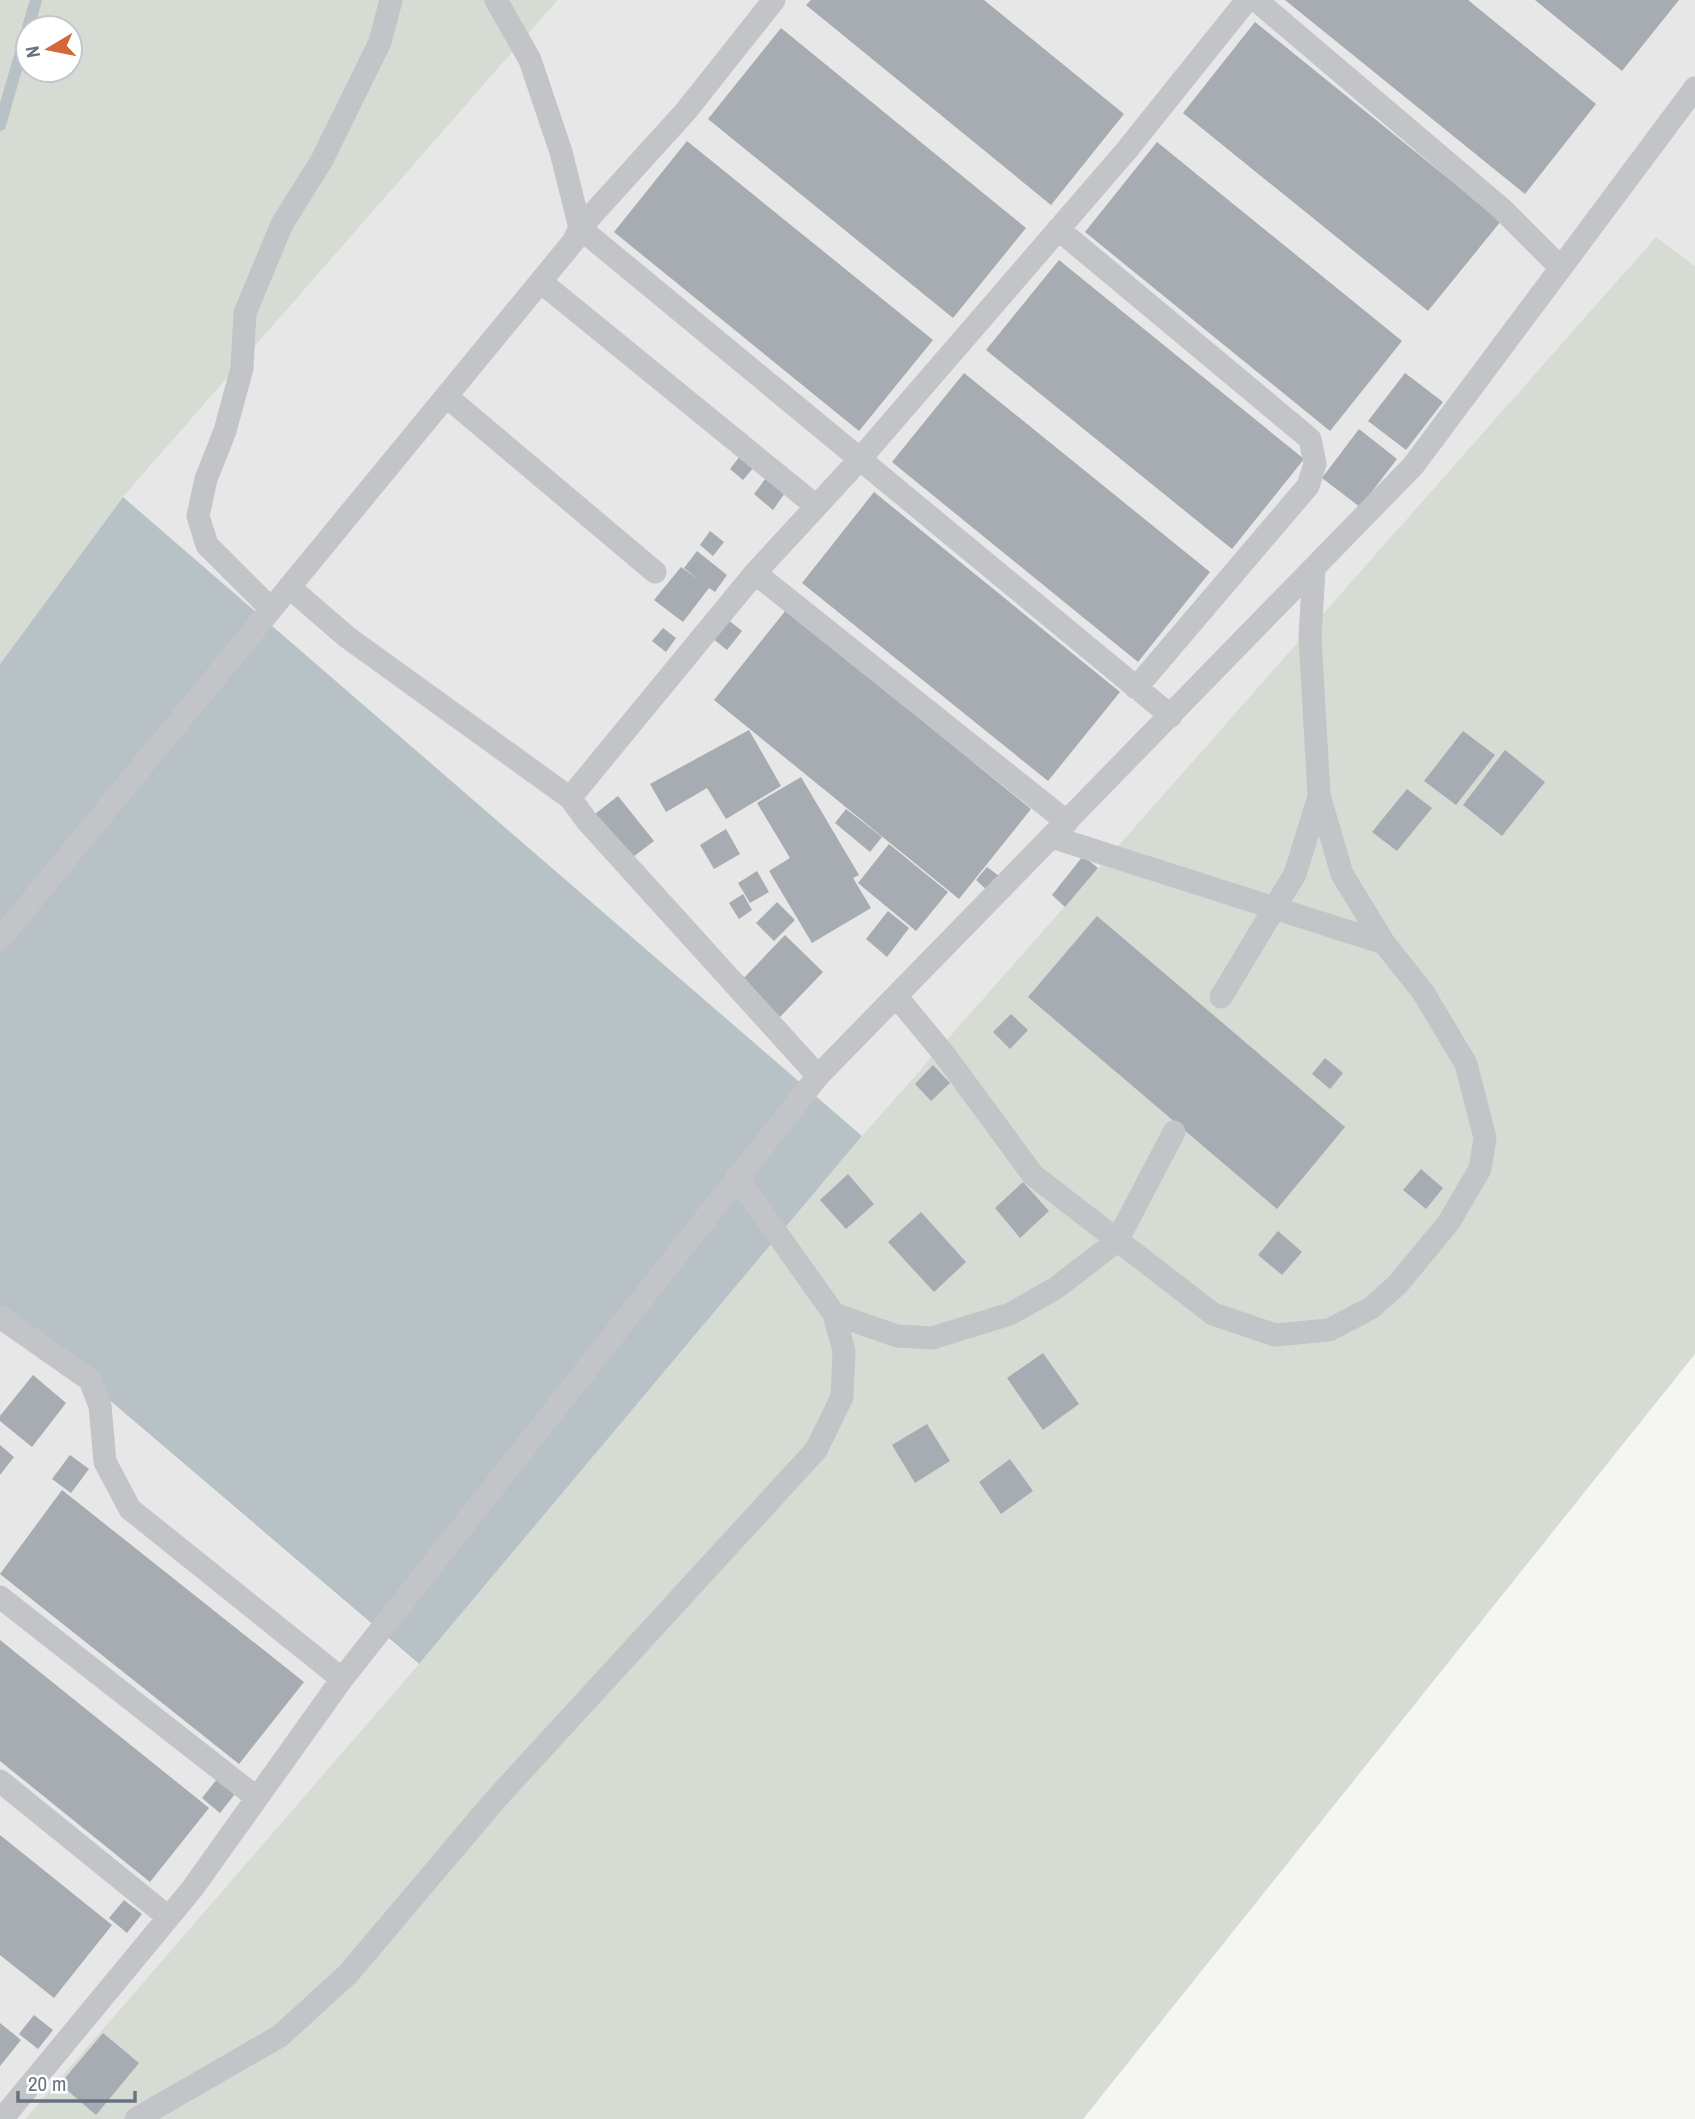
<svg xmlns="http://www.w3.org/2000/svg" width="1695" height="2119" viewBox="0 0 1695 2119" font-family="'Archivo Narrow',sans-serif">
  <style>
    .built { fill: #e6e7e6 }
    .green { fill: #d6dcd4; fill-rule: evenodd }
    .water { fill: #b8c1c6 }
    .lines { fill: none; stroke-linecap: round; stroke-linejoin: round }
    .stream { stroke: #b8c1c6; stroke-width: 12 }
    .building { fill: #a6acb2 }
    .lane { stroke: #c2c4c8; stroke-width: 23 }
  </style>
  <rect width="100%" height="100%" fill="#f5f6f3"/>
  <path class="built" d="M558,0H1695V266L1656,237L1036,1083L862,1136L123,497Z
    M0,1307L419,1665L25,2119H0Z"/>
  <path class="green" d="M0,0H558L123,497L0,664ZM28,28H70V70H28Z
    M1656,237L1695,266V1354L1083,2119H25L419,1664L862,1136Z"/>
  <path class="water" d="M123,497L862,1136L419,1664L0,1307V664Z"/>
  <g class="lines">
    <path class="stream" d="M0,125L36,0"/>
  </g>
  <path class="building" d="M811,0H984L1124,114L1051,205L806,5Z
    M1285,0H1468L1596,104L1525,194Z
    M1535,0H1679L1622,71Z
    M1255,22L1501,221L1428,311L1183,113Z
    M781,28L1026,228L953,318L708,119Z
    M687,141L933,340L859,431L614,232Z
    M1157,142L1402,341L1330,431L1085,232Z
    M1059,260L1304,459L1232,549L986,350Z
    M964,373L1210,572L1138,662L892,462Z
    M1405,373L1443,402L1406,450L1368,421Z
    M1359,429L1397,459L1360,507L1322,478Z
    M740,456L754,467L743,480L730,469Z
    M766,478L785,493L773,510L754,494Z
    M874,492L1120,692L1048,781L802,583Z
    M710,531L724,542L713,556L700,545Z
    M697,551L727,575L715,592L709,588L683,622L654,600L681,567L699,580L684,568Z
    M786,610L1031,809L959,899L714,700Z
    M727,619L742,631L727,650L712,638Z
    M663,628L676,638L666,652L652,641Z
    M749,730L781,786L726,819L707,788L666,812L650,784Z
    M1463,731L1495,755L1456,805L1424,781Z
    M1505,750L1545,782L1502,836L1463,805Z
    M801,777L859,875L853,878L871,908L812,943L769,871L790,858L757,803Z
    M1407,789L1432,808L1397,851L1372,832Z
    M618,796L654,841L629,860L595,814Z
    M846,809L882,837L870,852L835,823Z
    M726,829L740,854L714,869L700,845Z
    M889,844L948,892L916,931L858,883Z
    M1083,856L1098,868L1065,907L1052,895Z
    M987,867L999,876L988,891L976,880Z
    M757,871L769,892L750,903L738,883Z
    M743,894L752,910L739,919L729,903Z
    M777,902L795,920L774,941L756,923Z
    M888,911L909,928L887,957L866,939Z
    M1097,916L1345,1127L1277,1209L1028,997Z
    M785,935L823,972L780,1017L742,980Z
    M1011,1014L1028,1030L1010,1049L993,1032Z
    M1325,1058L1343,1073L1330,1089L1312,1074Z
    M933,1065L950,1083L931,1101L915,1084Z
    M1421,1169L1443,1188L1426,1209L1403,1190Z
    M848,1174L874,1204L846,1229L820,1200Z
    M1023,1182L1049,1211L1020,1238L995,1208Z
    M921,1212L966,1262L934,1292L888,1242Z
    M1278,1231L1302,1252L1282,1275L1258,1255Z
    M1043,1353L1079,1404L1043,1430L1007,1378Z
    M33,1375L66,1403L32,1447L0,1421V1416Z
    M927,1424L950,1461L915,1483L892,1445Z
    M0,1445L14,1457L0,1475Z
    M70,1455L89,1469L71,1493L52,1479Z
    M1010,1459L1033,1491L1001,1514L979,1482Z
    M62,1490L304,1682L239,1764L0,1574Z
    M0,1640L209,1808L150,1882L0,1761Z
    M217,1779L235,1794L220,1813L202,1798Z
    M0,1835L112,1925L54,1998L0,1955Z
    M124,1900L142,1914L127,1933L109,1918Z
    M34,2015L53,2030L38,2049L19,2034Z
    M0,2023L21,2040L0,2066Z
    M103,2033L139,2063L96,2115L60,2084Z"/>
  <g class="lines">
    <path class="lane" d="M774,0L686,111L580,228L1171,716
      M1256,0L1502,209L1561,268
      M1058,229L1310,439L1315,464L1308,486L1136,688
      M541,282L816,506
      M446,396L655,572
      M755,573L1067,822
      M289,587L347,637L570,798
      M271,609L207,545L198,516L206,479L225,431L242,368L245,313L282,224L322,160L380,42L391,0
      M1052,837L1384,943
      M0,939L573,242L580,228L561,152L530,60L496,0
      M896,996L944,1054L1033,1175L1213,1314L1275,1335L1329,1330L1371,1308L1398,1284L1449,1222L1480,1169L1485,1138L1466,1064L1423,992L1384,943L1342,874L1319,795L1310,637L1314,569
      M1221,997L1295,874L1319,797
      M818,1076L587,821L570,798L755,573L860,459L1126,151L1247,0
      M834,1314L897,1336L932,1338L1010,1314L1056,1288L1117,1241L1174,1132
      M0,1317L90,1380L100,1406L105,1462L130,1509L342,1679
      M0,1597L257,1798
      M0,1781L168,1917
      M2,2119L192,1889L342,1679L818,1076L1413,466L1695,88
      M136,2119L280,2036L348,1974L495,1800L816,1450L842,1397L844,1351L834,1314L737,1177"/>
  </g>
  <g transform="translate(49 49) rotate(260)"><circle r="33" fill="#ffffff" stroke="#c3c7cd" stroke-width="2"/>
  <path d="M0-5L12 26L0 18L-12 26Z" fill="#d26737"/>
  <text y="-10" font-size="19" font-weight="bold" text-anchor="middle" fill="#687381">N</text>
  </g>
  <path d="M18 2091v10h117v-10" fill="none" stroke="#687381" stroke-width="3.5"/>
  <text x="28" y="2091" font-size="21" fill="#687381" stroke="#ffffff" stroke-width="5" paint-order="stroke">20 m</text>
</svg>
